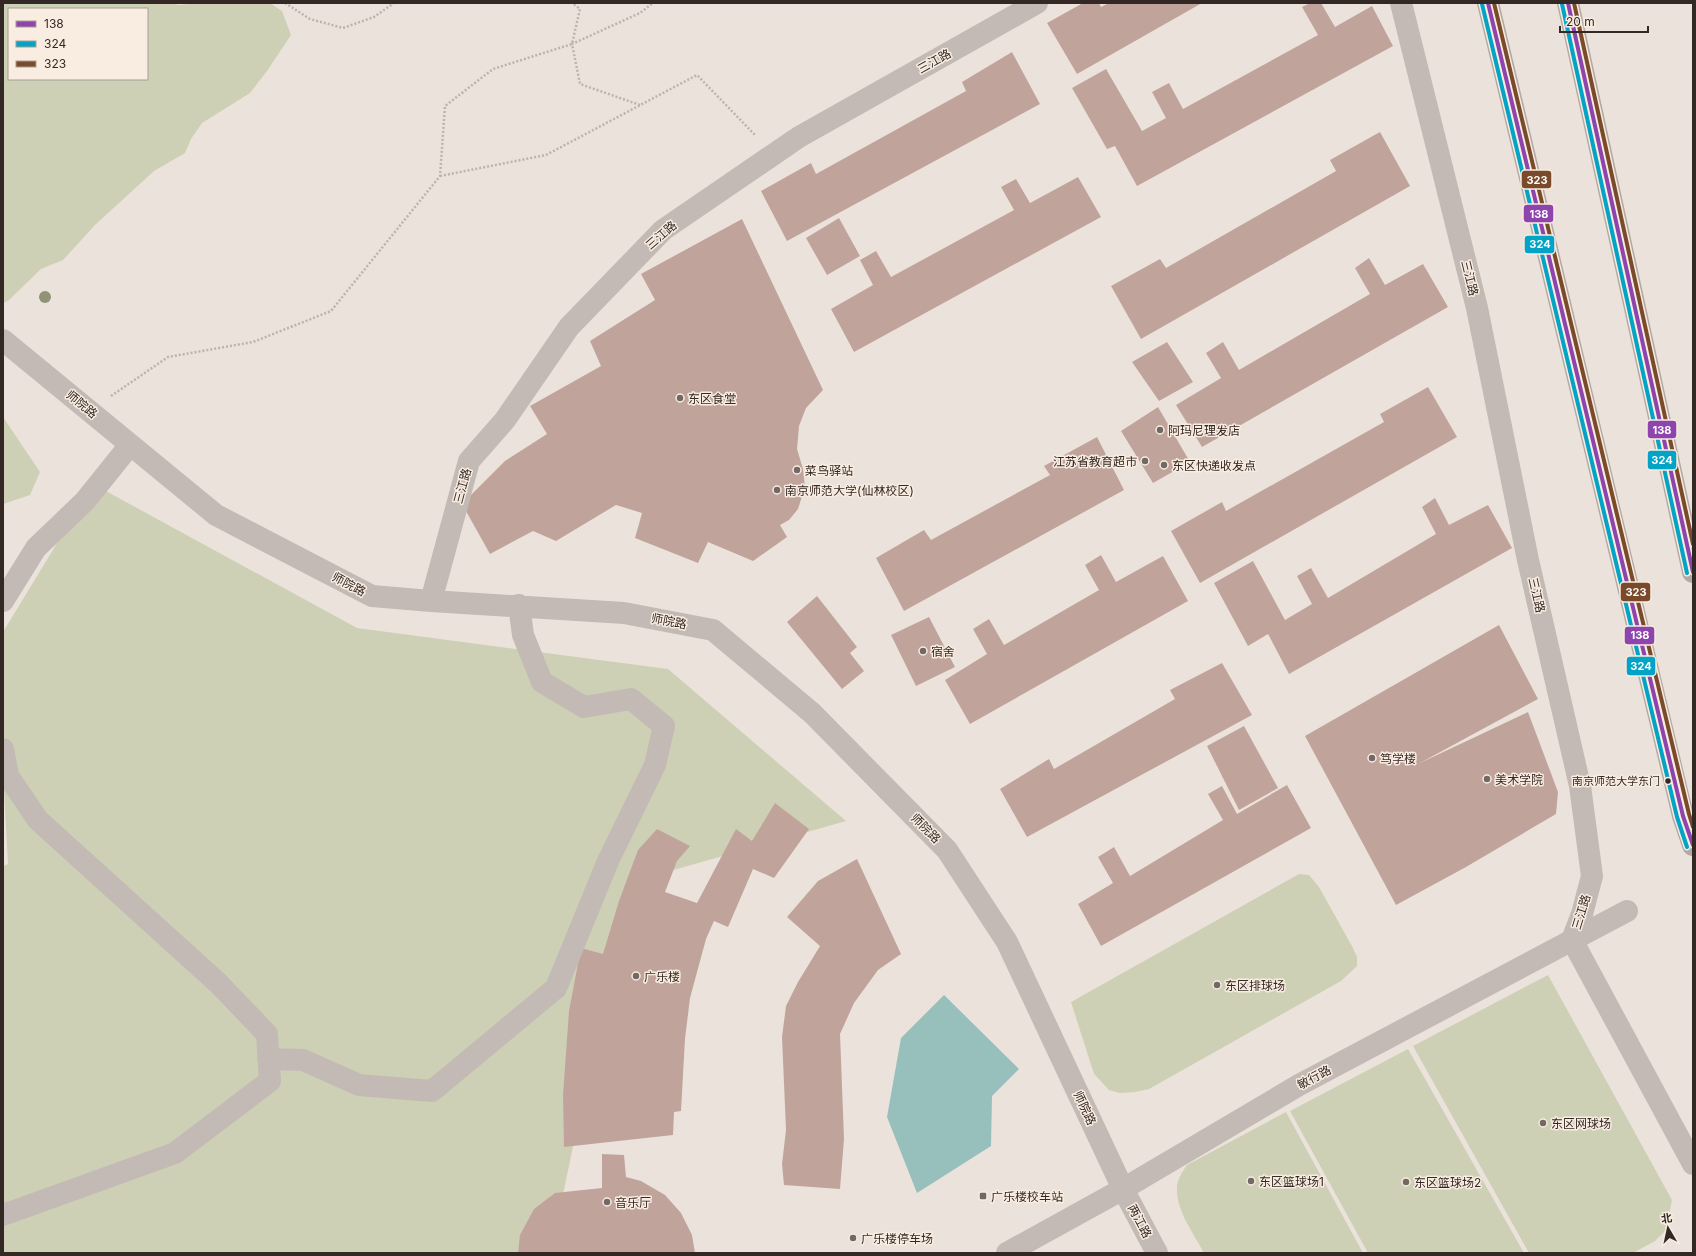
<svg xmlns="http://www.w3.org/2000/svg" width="1696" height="1256" viewBox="0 0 1696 1256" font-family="Inter,'Noto Sans SC',sans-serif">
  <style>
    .green { fill: #cdd0b4; fill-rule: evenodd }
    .water { fill: #97bfbb }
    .building { fill: #c0a49c }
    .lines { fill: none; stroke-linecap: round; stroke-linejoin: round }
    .path { stroke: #bcb3ad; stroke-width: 2.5; stroke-dasharray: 2 2; stroke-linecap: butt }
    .minor { stroke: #c3bab5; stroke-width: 22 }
    .primary { stroke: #b2a9a4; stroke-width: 22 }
    .bus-1-casing { stroke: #f9ece1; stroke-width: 7 }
    .bus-2-casing { stroke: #f9ece1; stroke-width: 7 }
    .bus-3-casing { stroke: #f9ece1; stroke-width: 7 }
    .bus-1 { stroke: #8e44ad; stroke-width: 4 }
    .bus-2 { stroke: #03a3c6; stroke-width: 4 }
    .bus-3 { stroke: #7a4b2a; stroke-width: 4 }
    .tree { fill: #909378 }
    .poi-dot { fill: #736964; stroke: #f9ece1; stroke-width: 1.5 }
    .bus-dot { fill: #332824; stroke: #f9ece1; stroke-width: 1.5 }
    .labels { text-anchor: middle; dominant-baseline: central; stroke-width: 3; stroke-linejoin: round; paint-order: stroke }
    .bus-label { font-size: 11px; fill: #332824; stroke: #f9ece1; text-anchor: end }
    .street-label { font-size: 12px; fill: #332824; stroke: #f9ece1 }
    .poi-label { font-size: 12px; fill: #332824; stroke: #f9ece1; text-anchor: start }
    .line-badge { stroke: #f9ece1; stroke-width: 1.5 }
    .badge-label { font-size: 11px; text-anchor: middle; font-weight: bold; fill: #fff }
  </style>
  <rect width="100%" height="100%" fill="#ebe3db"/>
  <path class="green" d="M3,3H169L179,5L199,3H270L282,11L291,35L267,71L250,93L202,123L191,139L185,153L154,171L95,225L63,260L41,269L8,301L3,303ZM9,9H147V79H9Z
    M3,417L40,472L30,495L3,504Z
    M93,484L357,628L668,669L846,821L628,883L561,1204L548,1253H3V866L8,864L3,771V632Z
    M1299,874L1309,875L1319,887L1353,948L1357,957V966L1341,981L1149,1089L1135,1092L1120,1093L1109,1090L1094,1074L1071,1002Z
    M1548,975L1672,1200L1666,1230L1655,1241L1633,1253H1529L1413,1046Z
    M1408,1049L1524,1253H1368L1290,1111Z
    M1286,1112L1363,1253H1204C1194,1234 1176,1211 1177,1188C1177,1180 1182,1172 1187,1165Z"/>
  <path class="water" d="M944,995L1019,1069L992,1096L991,1146L917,1193L887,1117L901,1038Z"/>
  <path class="building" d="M1083,3H1099L1101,7L1109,3H1202L1077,74L1047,23Z
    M1310,3H1321L1335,27L1372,6L1393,46L1137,186L1115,146L1107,149L1072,88L1106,69L1142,131L1166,118L1152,92L1169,83L1183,109L1318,35L1302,7Z
    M1012,52L1040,104L787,241L761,191L811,163L816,174L966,91L962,82Z
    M1380,132L1410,186L1141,339L1111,286L1160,259L1166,268L1336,171L1330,160Z
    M1078,177L1101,217L854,352L831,309L873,285L860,260L876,251L891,277L1014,210L1001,187L1016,179L1030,203Z
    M839,218L860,256L827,275L806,238Z
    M742,219L823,390L806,408L799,426L797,449L803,469L805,487L798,509L789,520L780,525L787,537L753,561L708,542L698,563L635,538L642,513L616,505L556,541L533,531L490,554L462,504L505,461L547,434L530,406L601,366L590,341L655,300L641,274Z
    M1369,258L1385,285L1423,264L1448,307L1202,447L1176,405L1221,378L1206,353L1223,342L1239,370L1370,294L1355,268Z
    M1167,342L1193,382L1159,401L1132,362Z
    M1428,387L1457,437L1200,583L1171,531L1222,502L1226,511L1384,422L1380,414Z
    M1158,407L1190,462L1153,483L1121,431Z
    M1097,437L1124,490L904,611L876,558L924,530L931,540L1050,475L1044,466Z
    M1435,498L1449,525L1488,505L1512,548L1289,674L1268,634L1248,646L1214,583L1253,561L1285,620L1312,604L1297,576L1311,568L1328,598L1436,534L1422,507Z
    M1101,555L1116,582L1163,556L1188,601L970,724L945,680L987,654L973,629L989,619L1004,645L1099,590L1085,565Z
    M817,596L857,647L850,653L864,671L842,689L787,622Z
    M929,617L955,667L916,686L891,635Z
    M1499,625L1538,699L1420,763L1528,712L1558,792L1556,814L1466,867L1396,905L1305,736Z
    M1222,663L1252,715L1027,837L1000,789L1049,759L1054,769L1175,699L1170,690Z
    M1244,726L1278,788L1239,810L1207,746Z
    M1287,785L1311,828L1101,946L1078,904L1113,883L1098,857L1114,847L1130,876L1223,820L1208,794L1222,786L1237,814Z
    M775,803L809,829L774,878L753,869L728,927L714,921L706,939L690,998L685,1039L681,1111L674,1112L673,1135L564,1147L563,1095L569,1011L581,948L603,954L619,901L638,850L657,829L690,846L677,861L665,892L697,903L736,829L752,841Z
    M857,859L901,954L878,970L854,1003L840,1034L844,1139L840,1189L784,1185L782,1164L786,1130L782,1037L786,1006L798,982L820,946L787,917L818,881Z
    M602,1154L624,1155L626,1177L641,1181L665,1195L681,1213L692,1235L695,1253H518L520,1235L534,1209L555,1193L602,1188Z"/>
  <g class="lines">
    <path class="path" d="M285,3L310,19L343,28L374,17L394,3
      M640,105L580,84L572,44L640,13L653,3
      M440,176L546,155L697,75L755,135
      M111,396L168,357L253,342L331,311L440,176L445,106L493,69L572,44L580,9L572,3"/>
    <path class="minor" d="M1401,3L1477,308L1528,560L1580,786L1592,876L1582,914L1572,940L1693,1164
      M3,340L216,515L372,596L431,601L624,613L713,630L812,713L947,850L1007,942L1123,1189L1157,1253
      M3,601L36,548L85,501L130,445
      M431,601L469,461L505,420L569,327L663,230L799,137L1037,3
      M3,749L8,776L38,820L218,983L267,1034L270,1081L175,1153L3,1215
      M268,1059L303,1060L359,1085L432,1091L556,988L608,861L655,765L664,726L631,699L584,707L542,682L523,635L519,605
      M1007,1253L1123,1189L1299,1085L1627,911"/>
    <path class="primary" d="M1488,3L1683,816L1693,845
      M1568,3L1693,572"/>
    <defs>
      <path id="bus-1" d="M1488,3L1683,816L1693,845
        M1568,3L1693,572"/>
      <path id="bus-2" d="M1482,4L1677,817L1687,847
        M1562,4L1687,573"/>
      <path id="bus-3" d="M1494,3L1689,814L1693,827
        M1574,3L1693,544"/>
    </defs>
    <use href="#bus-1" class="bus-1-casing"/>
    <use href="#bus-2" class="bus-2-casing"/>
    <use href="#bus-3" class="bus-3-casing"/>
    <use href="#bus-1" class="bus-1"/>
    <use href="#bus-2" class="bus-2"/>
    <use href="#bus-3" class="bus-3"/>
  </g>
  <circle class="tree" cx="45" cy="297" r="6"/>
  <g class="poi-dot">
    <circle cx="680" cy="398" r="4"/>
    <circle cx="1160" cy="430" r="4"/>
    <circle cx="1145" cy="461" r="4"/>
    <circle cx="1164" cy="465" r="4"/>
    <circle cx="797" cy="470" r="4"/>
    <circle cx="777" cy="490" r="4"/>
    <circle cx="923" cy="651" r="4"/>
    <circle cx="1372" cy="758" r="4"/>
    <circle cx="1487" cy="779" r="4"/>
    <circle cx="636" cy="976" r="4"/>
    <circle cx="1217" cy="985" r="4"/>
    <circle cx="1543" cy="1123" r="4"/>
    <circle cx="1251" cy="1181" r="4"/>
    <circle cx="1406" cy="1182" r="4"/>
    <rect x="979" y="1192" width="8" height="8" rx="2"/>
    <circle cx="607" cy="1202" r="4"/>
    <circle cx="853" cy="1238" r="4"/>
  </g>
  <circle class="bus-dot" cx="1668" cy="781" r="3.5"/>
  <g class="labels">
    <g class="bus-label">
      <text x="1660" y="781">南京师范大学东门</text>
    </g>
    <g class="street-label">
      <text transform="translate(934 61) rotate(-29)">三江路</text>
      <text transform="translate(661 235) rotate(-41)">三江路</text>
      <text transform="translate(1470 278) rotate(76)">三江路</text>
      <text transform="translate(82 404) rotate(39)">师院路</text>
      <text transform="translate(462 486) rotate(-75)">三江路</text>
      <text transform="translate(349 584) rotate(28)">师院路</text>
      <text transform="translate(1537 595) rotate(77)">三江路</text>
      <text transform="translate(669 621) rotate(11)">师院路</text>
      <text transform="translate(926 828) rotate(45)">师院路</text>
      <text transform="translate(1581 912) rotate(-73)">三江路</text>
      <text transform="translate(1314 1077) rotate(-28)">敏行路</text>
      <text transform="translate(1085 1108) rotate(65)">师院路</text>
      <text transform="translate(1140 1221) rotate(62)">两江路</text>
    </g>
    <g class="poi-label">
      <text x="688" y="398">东区食堂</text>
      <text x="1168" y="430">阿玛尼理发店</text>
      <text x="1137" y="461" text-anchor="end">江苏省教育超市</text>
      <text x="1172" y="465">东区快递收发点</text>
      <text x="805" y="470">菜鸟驿站</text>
      <text x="785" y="490">南京师范大学(仙林校区)</text>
      <text x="931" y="651">宿舍</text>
      <text x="1380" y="758">笃学楼</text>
      <text x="1495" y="779">美术学院</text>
      <text x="644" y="976">广乐楼</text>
      <text x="1225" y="985">东区排球场</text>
      <text x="1551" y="1123">东区网球场</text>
      <text x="1259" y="1181">东区篮球场1</text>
      <text x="1414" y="1182">东区篮球场2</text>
      <text x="991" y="1196">广乐楼校车站</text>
      <text x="615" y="1202">音乐厅</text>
      <text x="861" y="1238">广乐楼停车场</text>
    </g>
  </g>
  <g class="line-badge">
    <rect x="1521" y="170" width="31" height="19" rx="4" fill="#7a4b2a"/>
    <rect x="1523" y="204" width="31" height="19" rx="4" fill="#8e44ad"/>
    <rect x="1524" y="235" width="31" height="19" rx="4" fill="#03a3c6"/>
    <rect x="1647" y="420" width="30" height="19" rx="4" fill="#8e44ad"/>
    <rect x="1647" y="450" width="30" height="20" rx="4" fill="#03a3c6"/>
    <rect x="1620" y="582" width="31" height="20" rx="4" fill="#7a4b2a"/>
    <rect x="1624" y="626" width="31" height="19" rx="4" fill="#8e44ad"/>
    <rect x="1626" y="656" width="30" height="20" rx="4" fill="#03a3c6"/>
  </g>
  <g class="badge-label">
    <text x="1537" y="184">323</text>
    <text x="1539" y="218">138</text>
    <text x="1540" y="248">324</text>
    <text x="1662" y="434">138</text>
    <text x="1662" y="464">324</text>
    <text x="1636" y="596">323</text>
    <text x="1640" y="639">138</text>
    <text x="1641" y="670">324</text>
  </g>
  <rect width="1696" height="1256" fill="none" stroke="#332824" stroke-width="8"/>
  <rect x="8" y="8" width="140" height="72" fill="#f9ece1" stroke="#aa9e95"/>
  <rect x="16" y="21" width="20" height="6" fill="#8e44ad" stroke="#aa9e95"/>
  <text x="44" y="28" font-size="12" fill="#332824">138</text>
  <rect x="16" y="41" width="20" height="6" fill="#03a3c6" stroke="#aa9e95"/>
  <text x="44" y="48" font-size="12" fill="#332824">324</text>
  <rect x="16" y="61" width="20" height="6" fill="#7a4b2a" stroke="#aa9e95"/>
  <text x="44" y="68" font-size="12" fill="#332824">323</text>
  <g transform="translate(1668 1228) rotate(351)" stroke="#f9ece1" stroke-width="3" paint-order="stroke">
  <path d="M0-3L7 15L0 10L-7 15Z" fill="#332824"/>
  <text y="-6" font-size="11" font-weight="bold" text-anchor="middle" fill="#332824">北</text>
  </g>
  <path d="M1560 26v6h88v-6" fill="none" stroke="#332824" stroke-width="2"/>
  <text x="1566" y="26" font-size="12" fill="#332824" stroke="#f9ece1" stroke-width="3" paint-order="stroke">20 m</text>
</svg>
